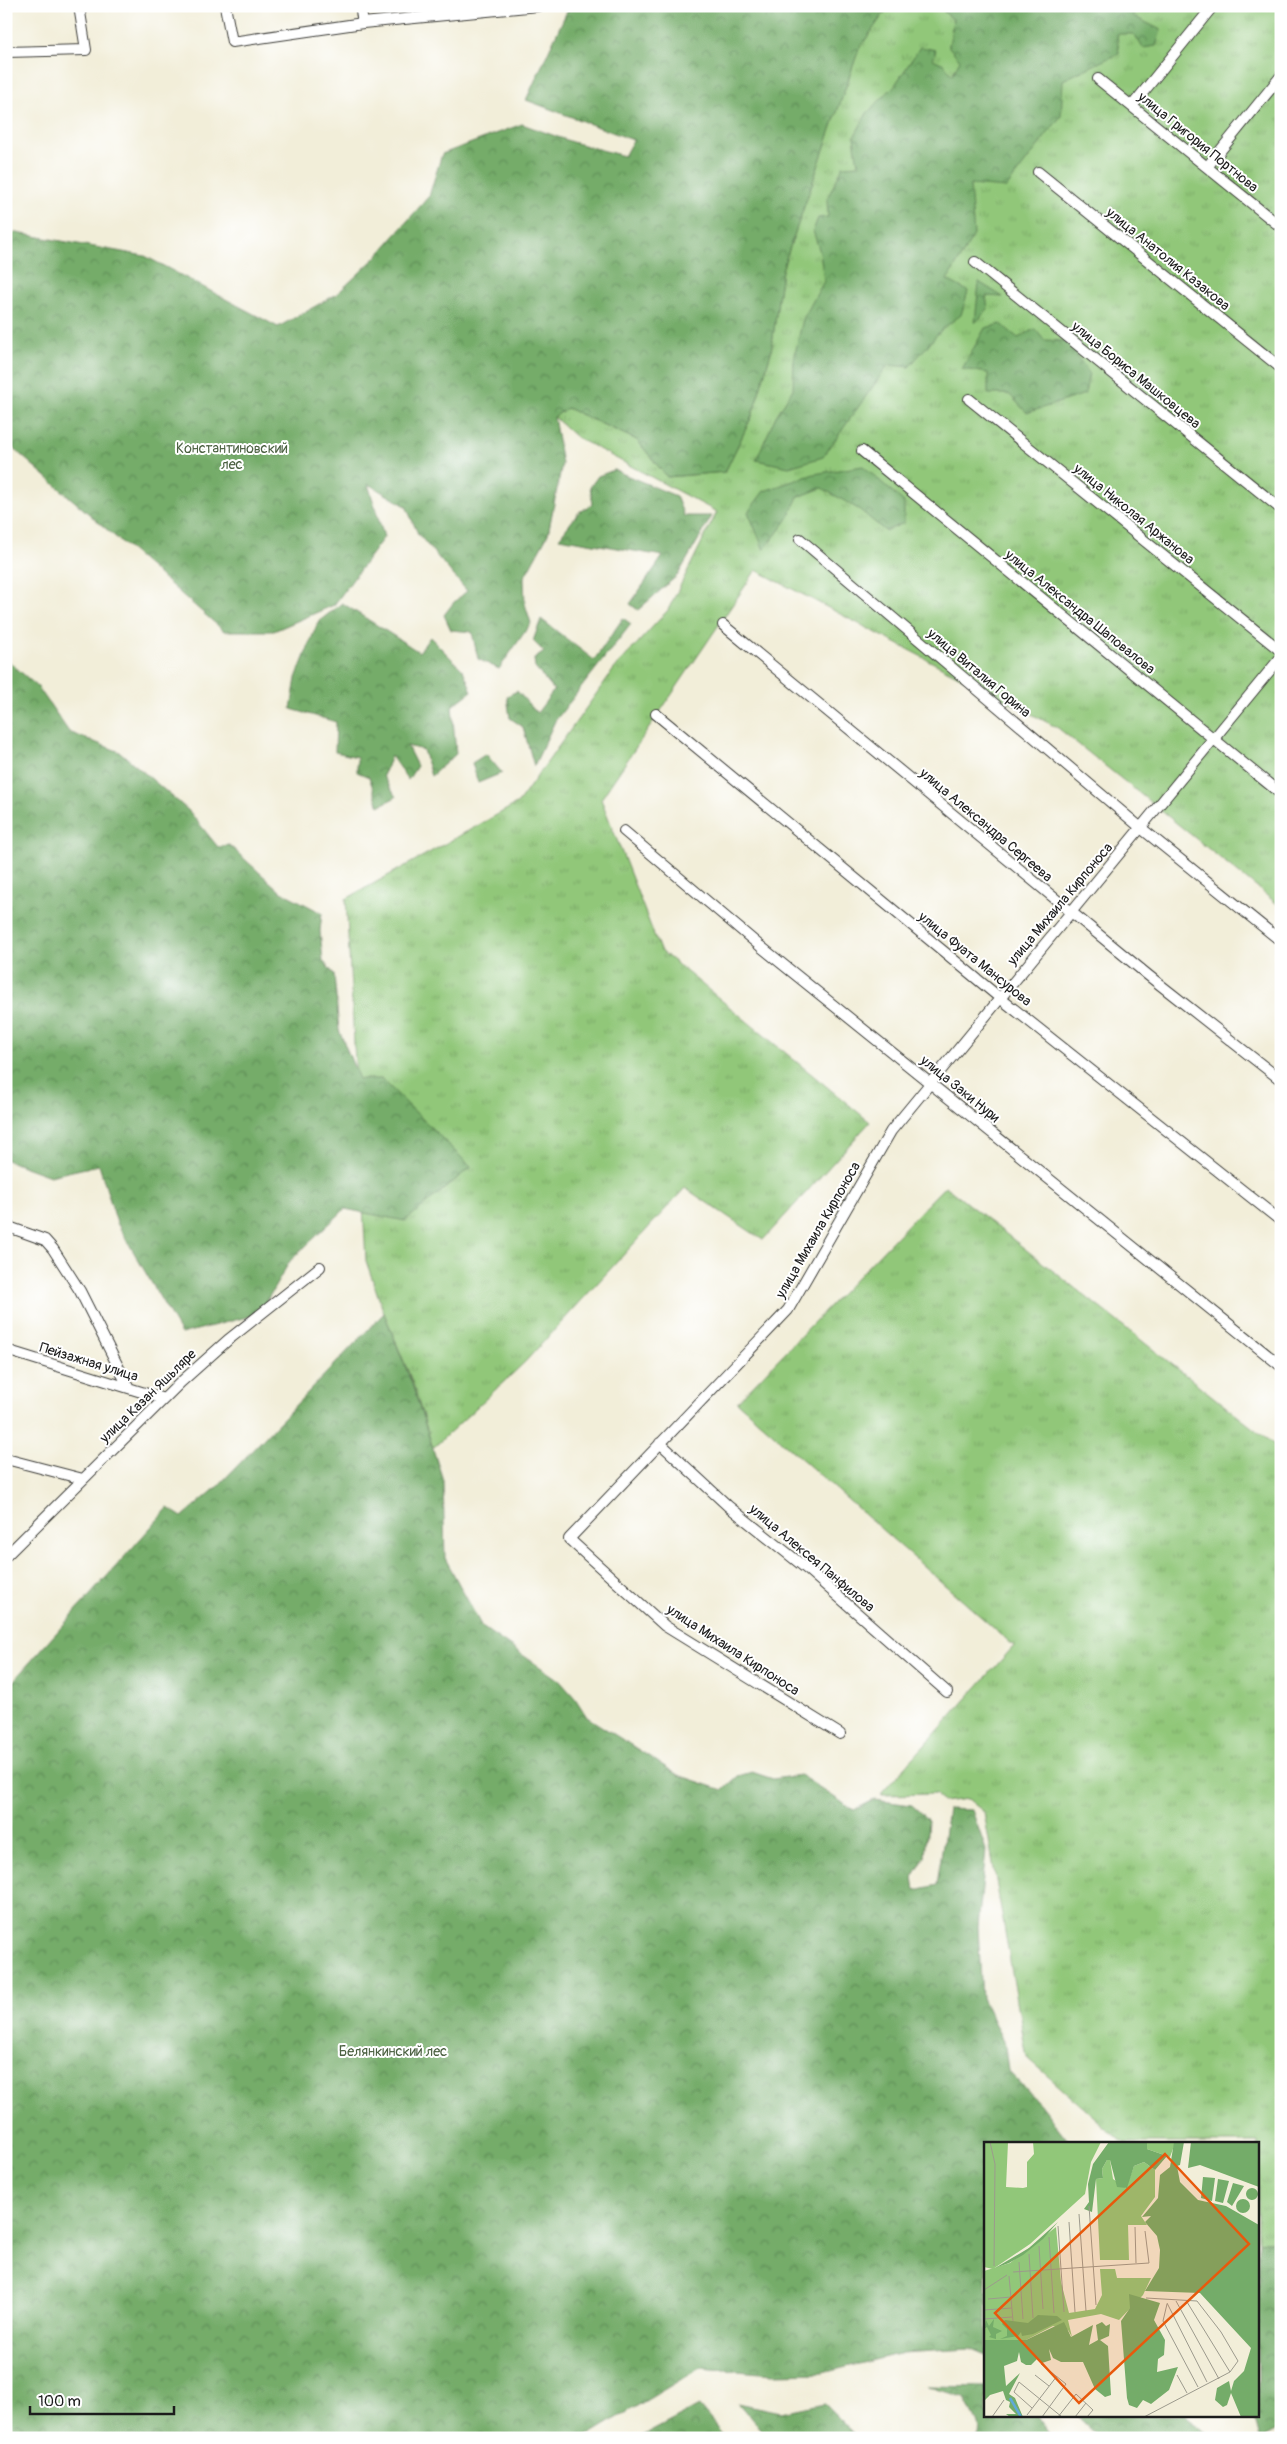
<svg xmlns="http://www.w3.org/2000/svg" width="1287" height="2444" viewBox="0 0 1287 2444" font-family="Pangolin,sans-serif">
  <style>
    .grass { fill: url(#grass-tufts); stroke: #56724a }
    .forest { fill: url(#forest-crowns); stroke: #486442 }
    .lines { fill: none; stroke-linecap: round; stroke-linejoin: round }
    .street-casing { stroke: #3c3c38; stroke-width: 12 }
    .street { stroke: #fff; stroke-width: 10 }
    .labels { text-anchor: middle; dominant-baseline: central; stroke-width: 4; stroke-linejoin: round; paint-order: stroke }
    .street-label { font-size: 14px; fill: #1c1c1c; stroke: #fff }
    .park-label { font-size: 14px; fill: #4b6041; stroke: #fff }
    .inset-river { fill: none; stroke: #5faad7; stroke-width: 2.5 }
    .inset-road { fill: none; stroke: #9c9a8d; stroke-width: 1 }
    .view { fill: #e8590c; fill-opacity: 0.15; stroke: #e8590c; stroke-width: 2.5 }
    .inset-edge { fill: none; stroke: #1c1c1c; stroke-width: 2.5 }
  </style>
  <defs>
    <pattern id="grass-tufts" width="24" height="20" patternUnits="userSpaceOnUse" patternTransform="scale(1.25)"><rect width="24" height="20" fill="#91c779"/><path d="M3 7l-1-3M5 7V3M7 7l1-3M15 17l-1-3M17 17v-4M19 17l1-3" fill="none" stroke="#7caa68"/></pattern>
    <pattern id="forest-crowns" width="20" height="18" patternUnits="userSpaceOnUse" patternTransform="scale(1.25)"><rect width="20" height="18" fill="#74ac69"/><path d="M2 6a3 3 0 1 1 6 0M12 15a3 3 0 1 1 6 0" fill="none" stroke="#5e8b56"/></pattern>
  </defs>
  <rect width="100%" height="100%" fill="#fff"/>
  <filter id="ink" filterUnits="userSpaceOnUse"><feTurbulence type="fractalNoise" baseFrequency=".02" numOctaves="2"/><feDisplacementMap in="SourceGraphic" scale="10" xChannelSelector="R" yChannelSelector="G"/><feConvolveMatrix kernelMatrix="1 2 1 2 8 2 1 2 1" color-interpolation-filters="sRGB"/></filter>
  <filter id="wash" filterUnits="userSpaceOnUse"><feTurbulence type="fractalNoise" baseFrequency=".0096" numOctaves="4" result="noise"/><feDisplacementMap in="SourceGraphic" scale="20" xChannelSelector="R" yChannelSelector="G"/><feGaussianBlur stdDeviation="1.12" result="paint"/><feColorMatrix in="noise" values="0 0 0 0 0 0 0 0 0 0 0 0 0 0 0 0 0 1.4 0 .05"/><feComposite in="paint" operator="in"/></filter>
  <g filter="url(#wash)">
    <rect width="100%" height="100%" fill="#f2eed9"/>
    <path class="grass" d="M889,6H1281V907L1058,728L756,570L601,799L660,950L870,1122L763,1240L685,1188L524,1363L433,1448L412,1381L384,1313L366,1261L346,899L518,803L614,669L668,610L717,512L576,437L554,417L567,408L637,440L667,477L725,472L752,416L771,352L782,270L859,48Z
      M945,1186L1281,1450V2239L1258,2242V2143H1124L1027,2058L984,1812L968,1799L942,1802L936,1794L880,1795L1014,1646L737,1402Z"/>
    <path class="forest" d="M586,6H889L859,49L782,270L771,352L752,416L725,472L667,477L637,440L567,408L554,417L562,464L548,534L524,578L525,604L531,623L499,669L478,659L472,632L451,630L444,615L454,602L467,591L418,534L406,506L368,484L384,537L334,605L274,631H224L6,442V231L145,256L278,327L337,294L376,257L429,196L442,154L522,124L572,142L624,156L633,140L526,100L567,11Z
      M947,6H1139L1135,7L1133,16L1161,30L1156,46L1143,48L1134,34H1117L1119,53L1063,80L1061,116L1006,188L970,185L974,235L947,280L968,291L961,315L942,329L909,367L888,365L823,457L789,467L756,460L776,416L793,389L794,358L803,319L824,281L820,252L813,231L818,218L828,217L827,199L843,166L858,165L854,137L867,113L895,85L920,47L936,50L933,59L944,64L952,75L960,60L949,47L953,19L944,12Z
      M979,282L1003,297L986,296L988,309L975,323Z
      M1001,324L1018,338L1035,329L1044,340L1066,341L1089,373L1085,394L1027,413L1009,394H988V373L962,369L985,328Z
      M863,466L904,502V523L885,531L860,510L822,488L798,497L787,520L764,550L748,512L764,491L814,474Z
      M614,470L676,496L684,516H712L678,575L638,610L630,604L663,556L559,538L579,512L593,504L590,487L598,476Z
      M342,603L419,652L430,637L463,670L472,691L452,706L456,754L431,776L423,750L407,746L417,766L408,780L391,756L383,776L396,797L379,806L369,777L357,772V757L335,752L336,722L291,709L296,678L318,622Z
      M623,618L631,624L555,721L534,766L523,727L510,718L507,696L517,691L537,713L554,690L535,668L534,659L544,652L533,641L541,619L594,660Z
      M6,659L38,687L69,732L120,752L189,811L218,847L229,845L280,891L322,913L320,931L323,961L334,974L339,1030L359,1079H382L471,1167L405,1221L345,1209L290,1261L259,1314L181,1334L117,1223L99,1165L50,1176L6,1160Z
      M486,754L502,773L478,783L472,763Z
      M384,1313L411,1381L443,1480L445,1558L482,1627L559,1680L575,1698L587,1717L678,1775L723,1790L738,1776L752,1772L773,1779L800,1775L854,1810L874,1800L912,1805L928,1820L925,1857L913,1877L915,1890L937,1885L948,1809L972,1810L986,1850L978,1927L982,1998L1005,2045L1008,2071L1039,2103L1070,2143H986V2356L969,2349L902,2353L823,2373L773,2374L700,2368L584,2438H6V1689L168,1508L182,1517L217,1487Z
      M1281,2239V2429L1264,2438H1259L1253,2415H1258V2242Z
      M927,2386L986,2387V2415H1037L1054,2438H977L981,2431L965,2398Z
      M738,2403L781,2412L824,2403L859,2438H768Z
      M699,2406L726,2438H639Z
      M1076,2415H1184L1213,2438H1100Z"/>
  </g>
  <g filter="url(#ink)">
    <g class="lines">
      <defs>
        <path id="street" d="M225,6L232,42L363,23L538,6
          M360,6L363,23
          M6,52L86,50L79,6
          M1098,79L1281,227
          M1132,106L1213,6
          M1207,167L1281,76
          M1038,172L1281,368
          M975,262L1281,509
          M969,399L1281,651
          M862,451L1281,794
          M800,539L1141,828L1281,941
          M723,625L1149,976L1281,1080
          M656,714L1000,998L1281,1221
          M624,831L760,946L1281,1366
          M6,1226L45,1240L53,1249L80,1291L129,1388
          M6,1350L164,1399
          M660,1443L728,1506L807,1569L947,1692
          M6,1459L83,1479
          M6,1556L181,1382L228,1340L320,1267
          M840,1734L665,1626L569,1539L788,1310L891,1131L1281,657"/>
      </defs>
      <use href="#street" class="street-casing"/>
      <use href="#street" class="street"/>
    </g>
  </g>
  <g class="labels">
    <g class="street-label">
      <text transform="translate(1198 142) rotate(39)">улица Григория Портнова</text>
      <text transform="translate(1168 259) rotate(39)">улица Анатолия Казакова</text>
      <text transform="translate(1136 375) rotate(39)">улица Бориса Машковцева</text>
      <text transform="translate(1134 514) rotate(39)">улица Николая Аржанова</text>
      <text transform="translate(1080 612) rotate(39)">улица Александра Шаповалова</text>
      <text transform="translate(979 673) rotate(40)">улица Виталия Горина</text>
      <text transform="translate(986 825) rotate(40)">улица Александра Сергеева</text>
      <text transform="translate(1060 904) rotate(-50)">улица Михаила Кирпоноса</text>
      <text transform="translate(975 959) rotate(39)">улица Фуата Мансурова</text>
      <text transform="translate(960 1089) rotate(39)">улица Заки Нури</text>
      <text transform="translate(818 1230) rotate(-60)">улица Михаила Кирпоноса</text>
      <text transform="translate(89 1362) rotate(17)">Пейзажная улица</text>
      <text transform="translate(148 1396) rotate(-44)">улица Казан Яшьляре</text>
      <text transform="translate(812 1558) rotate(40)">улица Алексея Панфилова</text>
      <text transform="translate(733 1650) rotate(33)">улица Михаила Кирпоноса</text>
    </g>
    <g class="park-label">
      <text x="232" y="448">Константиновский<tspan x="232" dy="16">лес</tspan></text>
      <text x="393" y="2051">Белянкинский лес</text>
    </g>
  </g>
  <g transform="translate(984 2142)">
    <rect width="275" height="275" fill="#f2eed9"/>
    <path d="M163,0H190V4L186,15L163,7ZM123,18H126L129,37L142,46L150,24L160,20L171,28V55L157,74L163,83H144L145,118H116L112,37L119,36L118,27ZM72,85L77,140L85,171L111,167L118,153L116,127H131L133,136H167L159,153L135,178L117,172L84,178L88,195L84,188L69,184L42,198H0V129L26,121Z" fill="#91c779"/>
    <path d="M125,0H163V7L183,14L171,28L160,20L150,24L143,46L133,45L126,18H123L118,27L119,36L112,37L108,70L100,67L105,60L104,42L109,22ZM190,0H200L196,23L193,24L196,40L214,58L242,64L275,83V275H257L247,251L243,263L239,265L231,258L233,246L245,239L247,249L250,239L260,229L267,206L216,151L161,149L175,126L176,108L173,94L161,80L167,74L158,75L174,56L176,33L186,25ZM207,0H275V45L216,23L204,26ZM219,35L231,36L228,59L217,56ZM234,37L245,39L239,61L231,59ZM249,41L260,44L248,64L243,60ZM262 52a6 6 0 1 1 12 0a6 6 0 1 1-12 0ZM252 64a7 7 0 1 1 14 0a7 7 0 1 1-14 0ZM74,80L59,97L39,113L25,121L11,126L45,106ZM145,152L176,161L170,178L181,198L180,213L174,217L173,230L194,225L185,248L167,262L159,258L153,266L145,263L143,256L137,179L146,166ZM54,173L73,174L78,178L49,192L38,194L37,190L34,194L16,197L23,194V187L18,182L21,178L44,181ZM10,177L9,185L18,189L12,192V197L5,195L7,193L3,185L0,187L2,178L5,184ZM80,180L87,195L109,183L105,203L114,198L112,183L118,180L122,184L126,182L125,194L116,198L124,204L127,253L121,255L111,247L99,220H77L69,216L65,207L67,218L58,221L53,217L47,223H42L37,220L35,210L33,219L20,224L22,244L36,231L25,252L31,256L39,275H26L22,272H32L25,265L26,260L22,258L19,249L6,253L0,259V198H42Z" fill="#74ac69"/>
    <path d="M0,0H24L22,45L39,46L43,45V20L50,12L49,0H117L107,20L101,52L46,102L9,127L0,125Z" fill="#91c779"/>
    <path class="inset-river" d="M26,256L37,275"/>
    <path class="inset-road" d="M6,0L11,22L10,124M105,64L112,163M95,72L102,169M85,80L91,170M74,84L80,170M151,85L152,121M65,95L70,171M55,104L59,167M45,112L49,176M35,120L39,177M29,130L165,121L161,89M25,134L29,179M0,148L23,133M4,157L27,155M192,159L235,237M203,160L246,230M183,161L223,240M183,162L179,179L214,245M0,168L28,166M0,177L28,175M57,222L82,242L58,275M51,233L65,244M193,233L203,251M48,266L30,250L35,240L78,275M43,273L73,234M8,275L20,258M74,275L92,252L109,268L103,275M91,275L102,261M160,275L246,230L254,219L237,190L213,159L162,156"/>
    <path class="view" d="M181,12L265,102L95,261L11,171Z"/>
    <rect width="275" height="275" class="inset-edge"/>
  </g>
  <rect width="1287" height="2444" fill="none" stroke="#fff" stroke-width="25"/>
  <path d="M30 2406v8h144v-8" fill="none" stroke="#1c1c1c" stroke-width="2.5"/>
  <text x="38" y="2406" font-size="15" fill="#1c1c1c" stroke="#ffffff" stroke-width="4" paint-order="stroke">100 m</text>
</svg>
